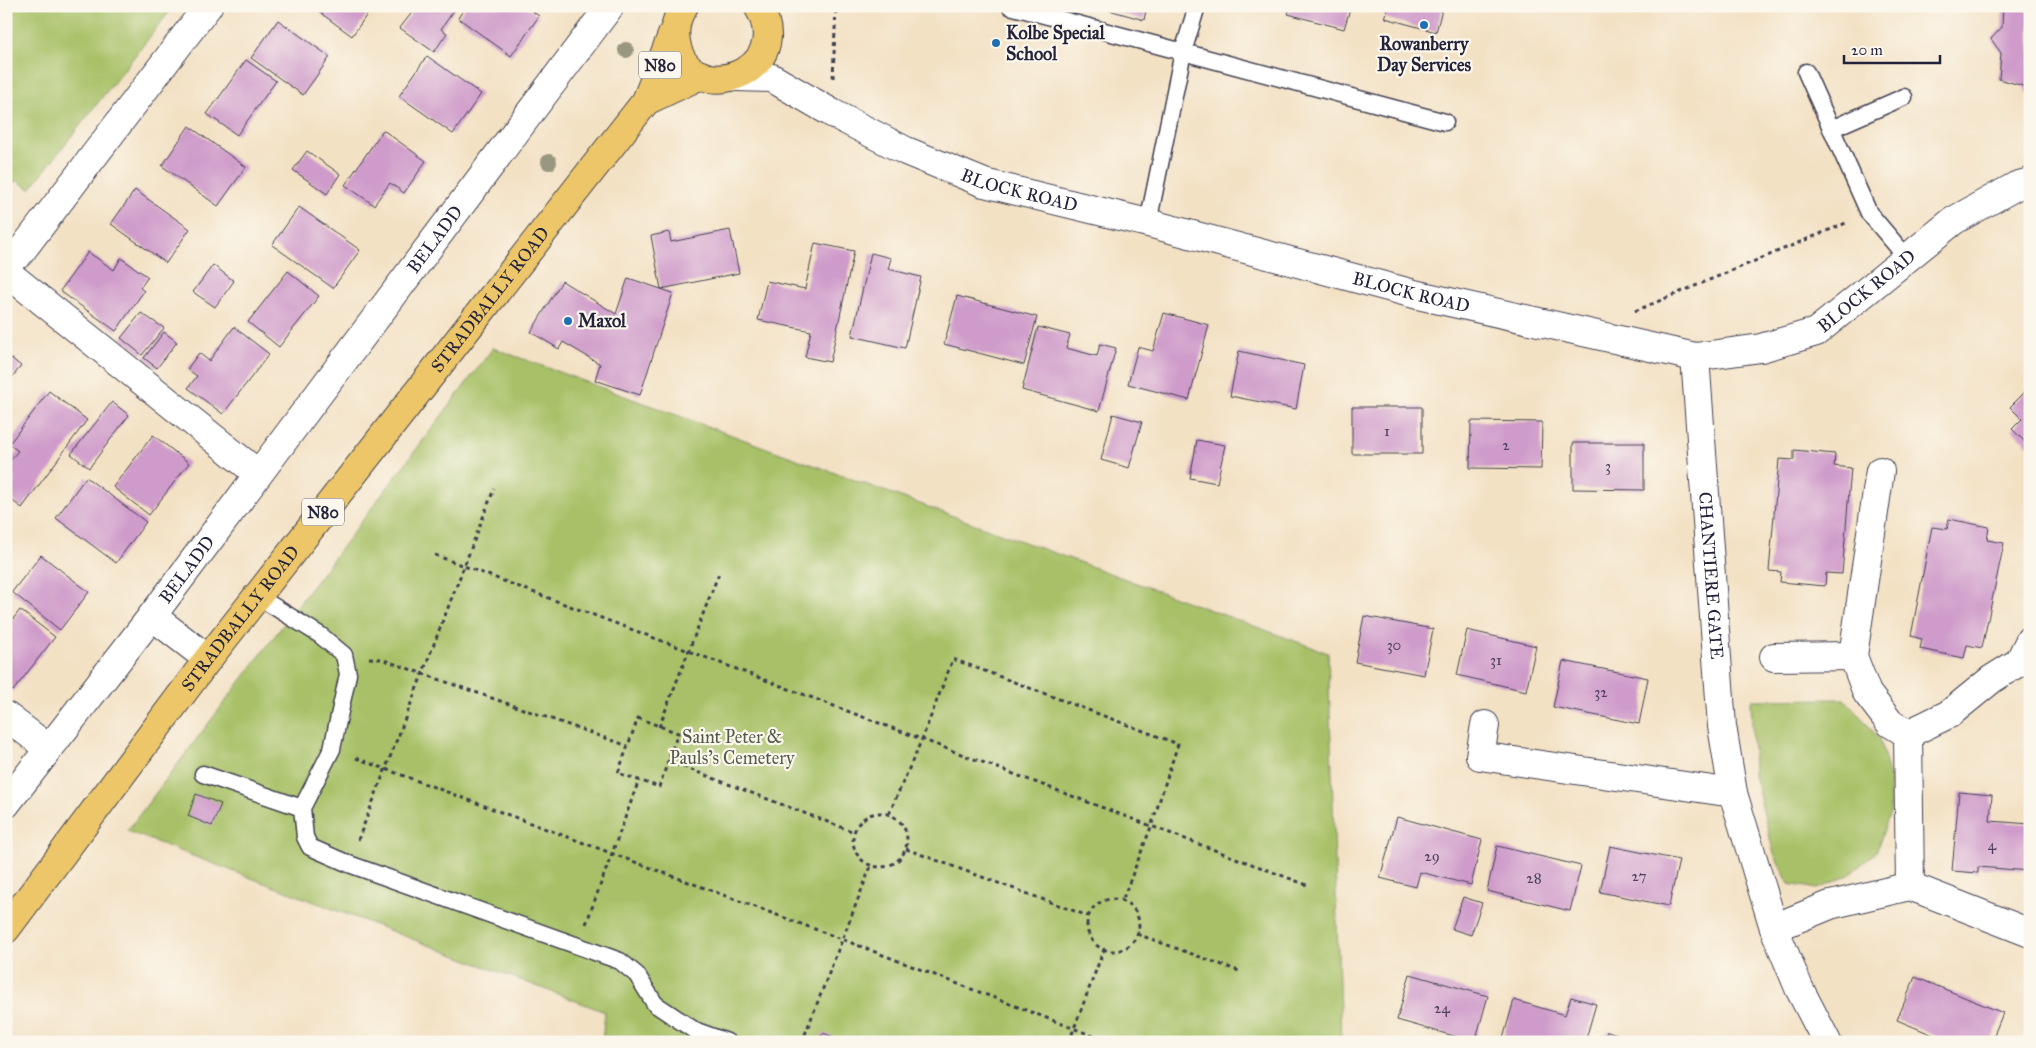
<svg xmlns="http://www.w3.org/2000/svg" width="2036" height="1048" viewBox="0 0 2036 1048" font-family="'IM FELL Great Primer',serif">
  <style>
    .green { fill: #a8c167; stroke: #657251 }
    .building { fill: #cf9bca }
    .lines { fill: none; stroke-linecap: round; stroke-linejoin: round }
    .service-casing { stroke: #413f50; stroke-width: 19 }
    .minor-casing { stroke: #413f50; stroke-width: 30 }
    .tertiary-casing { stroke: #413f50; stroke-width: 30 }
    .primary-casing { stroke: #413f50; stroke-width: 30 }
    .path { stroke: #413f50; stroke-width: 3; stroke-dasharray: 4 4; stroke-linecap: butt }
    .service { stroke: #fff; stroke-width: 16 }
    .minor { stroke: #fff; stroke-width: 28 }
    .tertiary { stroke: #fff; stroke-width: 28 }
    .primary { stroke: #ecc669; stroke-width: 28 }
    .tree { fill: #9a9781 }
    .poi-dot { fill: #1f6fb2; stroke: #fbf7ec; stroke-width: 2 }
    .labels { text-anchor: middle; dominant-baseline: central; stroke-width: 4.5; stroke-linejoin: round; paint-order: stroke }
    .number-label { font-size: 15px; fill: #4d405f }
    .shield { fill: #fbf7ec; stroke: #636270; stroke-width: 1 }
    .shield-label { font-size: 16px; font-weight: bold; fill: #22223b }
    .poi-label { font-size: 18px; font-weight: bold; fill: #22223b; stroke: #fbf7ec; text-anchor: start }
    .street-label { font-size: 18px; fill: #22223b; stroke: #fbf7ec }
    .park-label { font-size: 18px; fill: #515a4a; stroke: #fbf7ec }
  </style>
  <rect width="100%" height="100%" fill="#fbf7ec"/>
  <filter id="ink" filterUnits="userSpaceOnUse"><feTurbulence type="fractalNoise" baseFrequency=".02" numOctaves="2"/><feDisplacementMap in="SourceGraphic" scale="10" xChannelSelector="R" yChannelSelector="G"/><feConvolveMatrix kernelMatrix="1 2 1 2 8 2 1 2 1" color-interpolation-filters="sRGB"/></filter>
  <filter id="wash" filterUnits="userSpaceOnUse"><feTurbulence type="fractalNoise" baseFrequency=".0096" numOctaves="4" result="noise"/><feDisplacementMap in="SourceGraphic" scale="20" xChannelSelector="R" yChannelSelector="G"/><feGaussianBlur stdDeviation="1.12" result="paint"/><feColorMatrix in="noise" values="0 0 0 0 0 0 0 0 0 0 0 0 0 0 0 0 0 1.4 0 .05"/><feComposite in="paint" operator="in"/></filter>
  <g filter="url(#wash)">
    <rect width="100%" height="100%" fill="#f3e1c4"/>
    <path class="green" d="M6,6H174L30,189L16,180L6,191Z
      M493,348L1328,653L1341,1042H602L605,1012L127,831Z
      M1845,699L1880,739L1890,779V813L1876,852L1849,875L1818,889L1789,884L1774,854L1754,775L1751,700Z"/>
    <g id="blocks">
      <path class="building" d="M311,6H373L352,36Z
        M419,6H451L455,9L441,29L447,33L434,52L400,28L414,10L416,11Z
        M466,6H525L539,16L511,56L458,18Z
        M1095,6H1147L1144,20Z
        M1291,6H1351L1344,29L1288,14Z
        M1443,6L1436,32L1385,18L1388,9L1381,7Z
        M2003,6H2030V96L2023,86L1999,79L2001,53L1991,39L2002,27Z
        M278,20L330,57L303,95L251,58Z
        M427,56L481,94L453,134L399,96Z
        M246,60L276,81L237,135L207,114Z
        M189,126L246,167L218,206L162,166Z
        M383,130L426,161L404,193L390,183L374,205L345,185Z
        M307,151L340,174L327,194L293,170Z
        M135,190L190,229L166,263L111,224Z
        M299,207L360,250L333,288L272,245Z
        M730,230L739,273L661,289L651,236L669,232L671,242Z
        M815,243L854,251L830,362L805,357L811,331L758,320L767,281L805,289Z
        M88,252L114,270L121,258L148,277L140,288L144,291L116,331L60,291Z
        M871,253L891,258L888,269L921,277L905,348L852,336Z
        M213,265L234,281L215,307L193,292Z
        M288,271L319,296L279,347L248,322Z
        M628,278L673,293L640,395L595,380L600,364L563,342L559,349L531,332L562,281L616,314Z
        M957,296L1037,317L1024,365L944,344Z
        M141,313L164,328L142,355L121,338Z
        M1164,313L1209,325L1189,400L1128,384L1138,347L1153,351Z
        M234,327L269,354L223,414L188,388L197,376L187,369L199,353L209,361Z
        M1038,327L1070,335L1066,348L1097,356L1100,344L1116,348L1099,411L1022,390Z
        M164,332L177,342L157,368L144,358Z
        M1239,351L1304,365L1296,409L1230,396Z
        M6,354L21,366L6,385Z
        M2030,387V447L2012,429L2022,419L2010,407Z
        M49,391L87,420L22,508L6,496V465L18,451L9,444Z
        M112,402L129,415L89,468L71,454Z
        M1352,407H1422V454H1352Z
        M1113,414L1142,422L1129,468L1101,460Z
        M1471,421L1542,422L1541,469L1470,468Z
        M153,435L189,463L149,515L113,487Z
        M1197,440L1225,445L1217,483L1190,478Z
        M1573,443H1644V490L1573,489Z
        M1794,450L1835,454L1834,466L1851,468L1842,574L1826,573L1825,586L1780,582L1781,572L1769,571L1779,459L1794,460Z
        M86,477L146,522L116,563L56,518Z
        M1949,519L1989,527L1987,540L2004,543L1982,648L1967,645L1964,658L1920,649L1922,639L1911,636L1932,527L1947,529Z
        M41,555L89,592L60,630L12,592Z
        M20,610L55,637L13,691L6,686V628Z
        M1364,616L1433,629L1424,675L1355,662Z
        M1467,630L1536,646L1526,691L1457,675Z
        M1563,661L1648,678L1639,724L1553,707Z
        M1959,792L1992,795L1990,821L2030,824V871L1978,867V873L1952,871Z
        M196,794L221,804L212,826L188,816Z
        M1397,817L1482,840L1471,885L1420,872L1416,887L1380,878Z
        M1497,846L1581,866L1570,911L1487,891Z
        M1610,846L1679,860L1669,906L1600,892Z
        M1463,897L1482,903L1471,935L1452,929Z
        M1410,974L1488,996L1475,1042L1397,1020Z
        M1915,977L2003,1013L1991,1042H1950L1897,1020Z
        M1571,997L1596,1004L1585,1042H1502L1514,1000L1565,1015Z
        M1607,1031L1641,1041V1042H1604Z
        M823,1033L847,1042H819Z"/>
    </g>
  </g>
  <g filter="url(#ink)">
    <use href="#blocks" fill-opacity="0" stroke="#413f50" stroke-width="1"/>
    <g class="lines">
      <defs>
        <path id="service" d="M1010,6L1183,52L1148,223
          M1197,6L1183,52L1445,122
          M1806,72L1869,213L1907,258
          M1831,129L1904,97
          M257,596L320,635L344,655L348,674L332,749L302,808L305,837L310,847L349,864L620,961L637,975L655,1004L694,1030L727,1042
          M203,774L302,808"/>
        <g id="minor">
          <path d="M19,254L208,6"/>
          <path d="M6,272L257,473"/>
          <path id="s1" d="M1695,357L1722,726L1733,793L1774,928L1799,988L1827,1042"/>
          <path d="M1880,471L1853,656L1867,693L1890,723L1908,734L1910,886"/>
          <path d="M152,616L208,659"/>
          <path d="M1774,657L1853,656"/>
          <path d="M6,716L48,748"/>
          <path d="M1485,725L1480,756L1733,793"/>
          <path d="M1908,734L1949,714L1992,679L2019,662L2030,640"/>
          <path id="s2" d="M6,804L152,616L610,6"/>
          <path d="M1774,928L1830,905L1910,886L2030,933"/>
        </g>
        <g id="tertiary">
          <path id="s3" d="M736,77L772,78L832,113L906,151L984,183L1148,223L1418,295L1695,357L1761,348L1816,332L1953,221L2016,186L2030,182"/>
        </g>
        <g id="primary">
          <path d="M684,6C676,17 674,29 676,42C685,109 799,76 758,6"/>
          <path d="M646,101L701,75"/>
          <path id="s4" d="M6,929L208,659L646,101L674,30"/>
        </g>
      </defs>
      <use href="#service" class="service-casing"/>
      <use href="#minor" class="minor-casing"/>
      <use href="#tertiary" class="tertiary-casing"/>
      <use href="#primary" class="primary-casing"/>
      <path class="path" d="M833,78L836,6
        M1635,311L1846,223
        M435,555L1307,885
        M369,658L381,659L628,746
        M638,718L678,733L659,787L618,773Z
        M659,727L719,573
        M356,758L844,940L1109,1042
        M668,761L854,832
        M853 840a27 27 0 1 1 54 0a27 27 0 1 1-54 0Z
        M889,814L922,739L953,659L1178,744L1151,827L1122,901
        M358,840L494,489
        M906,849L1088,916
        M1087 925a26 26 0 1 1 52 0a26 26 0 1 1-52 0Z
        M586,924L639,780
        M1137,934L1239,971
        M802,1042L871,866
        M1069,1042L1104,949"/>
      <use href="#service" class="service"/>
      <use href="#minor" class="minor"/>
      <use href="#tertiary" class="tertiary"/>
      <use href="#primary" class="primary"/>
    </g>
    <g class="tree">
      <circle cx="626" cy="50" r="8"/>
      <circle cx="549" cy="162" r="8"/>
    </g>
  </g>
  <g class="poi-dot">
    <circle cx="1424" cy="25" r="5"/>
    <circle cx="996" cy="43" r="5"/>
    <circle cx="568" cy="321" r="5"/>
  </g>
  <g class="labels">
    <g class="number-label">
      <text x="1387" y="431">1</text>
      <text x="1506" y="445">2</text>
      <text x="1608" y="466">3</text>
      <text x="1394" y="645">30</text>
      <text x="1496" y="660">31</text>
      <text x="1601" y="692">32</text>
      <text x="1992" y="845">4</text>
      <text x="1432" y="856">29</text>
      <text x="1639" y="876">27</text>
      <text x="1534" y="878">28</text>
      <text x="1442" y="1008">24</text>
    </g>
    <g class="shield">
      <rect x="639" y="51.5" width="42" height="27" rx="4"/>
      <rect x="302" y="498.5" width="42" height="27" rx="4"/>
    </g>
    <g class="shield-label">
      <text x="660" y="65">N80</text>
      <text x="323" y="512">N80</text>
    </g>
    <g class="poi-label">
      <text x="1006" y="33">Kolbe Special<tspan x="1006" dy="21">School</tspan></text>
      <text x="1424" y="44" text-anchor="middle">Rowanberry<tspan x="1424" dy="21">Day Services</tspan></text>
      <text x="578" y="321">Maxol</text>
    </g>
    <g class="street-label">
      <text stroke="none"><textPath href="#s3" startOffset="309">BLOCK ROAD</textPath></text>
      <text stroke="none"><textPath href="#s2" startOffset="709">BELADD</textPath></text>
      <text stroke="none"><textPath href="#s3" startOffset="1194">BLOCK ROAD</textPath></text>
      <text stroke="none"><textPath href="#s3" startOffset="714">BLOCK ROAD</textPath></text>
      <text stroke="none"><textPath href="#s4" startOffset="794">STRADBALLY ROAD</textPath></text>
      <text stroke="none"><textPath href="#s2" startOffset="296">BELADD</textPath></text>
      <text stroke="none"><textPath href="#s1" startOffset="219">CHANTIERE GATE</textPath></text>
      <text stroke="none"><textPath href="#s4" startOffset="389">STRADBALLY ROAD</textPath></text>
    </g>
    <g class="park-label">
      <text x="732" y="737">Saint Peter &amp;<tspan x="732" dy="21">Pauls's Cemetery</tspan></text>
    </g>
  </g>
  <rect width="2036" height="1048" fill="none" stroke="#fbf7ec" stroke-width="25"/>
  <path d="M1844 55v8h96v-8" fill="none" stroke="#22223b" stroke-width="2.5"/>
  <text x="1851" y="55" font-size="15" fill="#22223b" stroke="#fbf7ec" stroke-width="4" paint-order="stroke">20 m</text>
</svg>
